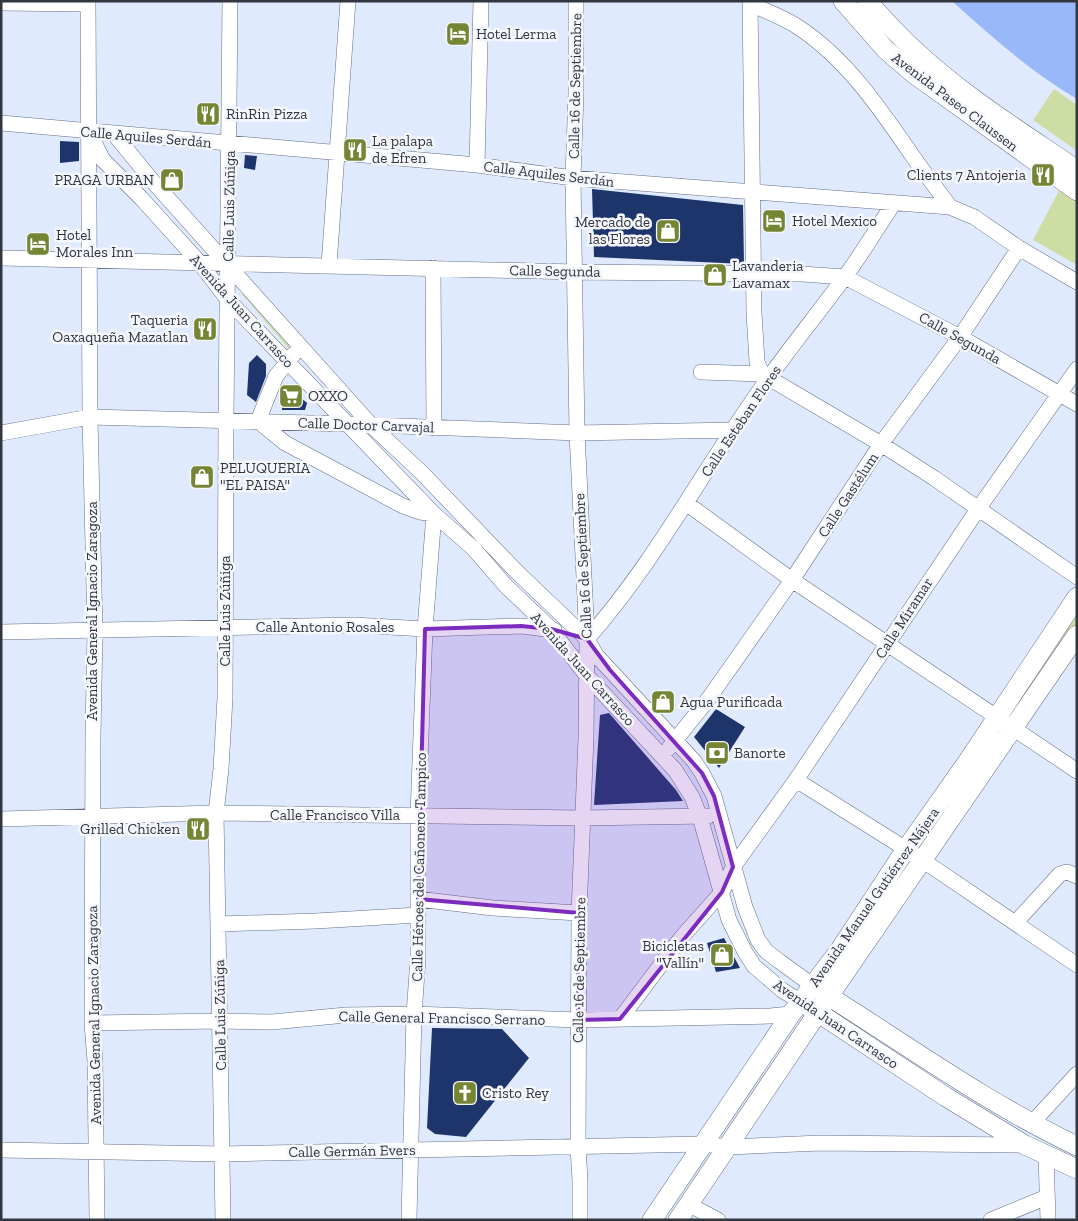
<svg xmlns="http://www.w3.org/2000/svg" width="1078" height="1221" viewBox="0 0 1078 1221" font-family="'Zilla Slab',serif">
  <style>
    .green { fill: #cedda4 }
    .water { fill: #98b8f9 }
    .building { fill: #1e356c }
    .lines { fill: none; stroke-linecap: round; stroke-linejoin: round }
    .minor-casing { stroke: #646f84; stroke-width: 16 }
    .major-casing { stroke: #646f84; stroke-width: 20 }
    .minor { stroke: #fff; stroke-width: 15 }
    .major { stroke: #fff; stroke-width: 19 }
    .marked { fill: #7b2cbf; fill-opacity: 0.2; stroke: #7b2cbf; stroke-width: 4; stroke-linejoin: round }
    .labels { text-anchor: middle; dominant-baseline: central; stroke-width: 5; stroke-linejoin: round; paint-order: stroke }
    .poi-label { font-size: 15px; fill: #31363f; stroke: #f5f7fc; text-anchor: start }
    .street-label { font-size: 15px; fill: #31363f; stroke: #f5f7fc }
  </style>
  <rect width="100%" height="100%" fill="#e0eafe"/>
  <path class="green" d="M1054,89L1077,105V151L1033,120Z
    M1062,185L1077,195V265L1033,240Z
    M246,290L295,344L290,350L242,294Z
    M1077,609V624L1021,706L1020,703Z"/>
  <path class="water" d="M952,1H1077V99C1031,72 992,37 952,1Z"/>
  <path class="building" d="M60,141L79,142V161L60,163Z
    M245,155L257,156L255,170L244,168Z
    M592,189L743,205L744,264L594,257Z
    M257,355L266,364V376L256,402L247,395L249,363Z
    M284,388L291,389L307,403L305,410H282Z
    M716,709L745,727L719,768L694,737Z
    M609,713L676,790L683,801L594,805L600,715Z
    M724,938L740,968L716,972L707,943Z
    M432,1028L502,1029L529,1058L466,1137L435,1134L427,1128Z"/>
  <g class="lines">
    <defs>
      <path id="minor" d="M88,1L90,417L95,631L93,735L92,1023L95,1061L97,1220
        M576,1V93L573,178L577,433L587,639L586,737L579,913L578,1147L580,1180V1220
        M750,1L754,313L757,362L762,374L881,444L934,478L1077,577
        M1,3L88,4
        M750,4C766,11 783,17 798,27C847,59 881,110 914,158C925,174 938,190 950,207
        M1,123L477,165L573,178L950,207L974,217L1019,248L1077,282
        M114,134L155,184L372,426L422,473L516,571L587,639L596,655L694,761L702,773L714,796L745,907L758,940L766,951L779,961L812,985
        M92,138L103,160L141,198L199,262L228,300L434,514L473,548L506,586L551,629L586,675L675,770L692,797L700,817L729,920L745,952L754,966L782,990L801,1002
        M477,165L481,1
        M1,258L575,272L802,274L845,277L960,337L1077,404
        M329,265L348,1
        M433,268L434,428
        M294,354L276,376L258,421L285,443L403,506L420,512L434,514
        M701,372L762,374
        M1,433L90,417L348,424L577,433L733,430
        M686,503L792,580L1077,771
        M1,632L354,625L425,629L521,626L554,630
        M587,639C651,567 697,481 751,403C780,360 813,320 844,278C862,254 877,228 894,203
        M669,748L709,698L792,580L881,444L960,337L1019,248
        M796,780L906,849L1077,965
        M1,819L216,813L582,818L708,816
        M418,899L493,908L579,913
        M1016,922L1060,874L1067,872L1077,876
        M218,924L316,921L418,915
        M620,1019L681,938L722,892L733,867L796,780L978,509L1077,369
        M92,1023L220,1021L272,1022L346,1015L414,1014L578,1020L770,1016L791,1014
        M1032,1123L1077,1074
        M1,1150L223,1154L703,1144L728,1147L821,1143L1025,1145
        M1046,1154L1048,1220
        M688,1204L718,1220
        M223,1220L216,813L221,769L225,698L226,420L230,1
        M409,1220L414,1014L418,959V815L425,629L434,514
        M991,1220L1047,1197"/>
      <path id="major" d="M843,1L886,50L914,74L1077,191
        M867,1C881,16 895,32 910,46C960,94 1020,131 1077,170
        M819,990C904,1043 986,1103 1077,1146
        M808,1006L946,1097L1025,1145L1077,1169
        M652,1220L791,1014L839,951L906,849L968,761L1077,597
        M678,1220L829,996L1077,635"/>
    </defs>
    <use href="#minor" class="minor-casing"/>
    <use href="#major" class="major-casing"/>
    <use href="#minor" class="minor"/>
    <use href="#major" class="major"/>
  </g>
  <path class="marked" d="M521,626L551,629L587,639L610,670L702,773L714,796L733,867L722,892L620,1019L578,1020L579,913L418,899L425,629Z"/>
  <defs>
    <symbol id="hotel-square" viewBox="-11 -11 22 22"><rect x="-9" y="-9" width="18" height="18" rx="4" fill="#748534" stroke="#f5f7fc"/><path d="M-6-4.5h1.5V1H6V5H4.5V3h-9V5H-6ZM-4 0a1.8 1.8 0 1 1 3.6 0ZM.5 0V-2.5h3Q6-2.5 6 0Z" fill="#fff"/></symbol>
    <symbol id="restaurant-square" viewBox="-11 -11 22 22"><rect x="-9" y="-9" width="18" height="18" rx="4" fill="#748534" stroke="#f5f7fc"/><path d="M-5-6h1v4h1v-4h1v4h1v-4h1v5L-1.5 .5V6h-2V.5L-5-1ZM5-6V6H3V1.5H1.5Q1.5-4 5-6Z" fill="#fff"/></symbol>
    <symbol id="shop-square" viewBox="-11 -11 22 22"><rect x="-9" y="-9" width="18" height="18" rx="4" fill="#748534" stroke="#f5f7fc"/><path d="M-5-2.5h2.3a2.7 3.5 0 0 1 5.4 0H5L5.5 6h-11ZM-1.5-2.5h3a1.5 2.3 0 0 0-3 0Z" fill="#fff"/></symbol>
    <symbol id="supermarket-square" viewBox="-11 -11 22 22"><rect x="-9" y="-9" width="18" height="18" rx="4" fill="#748534" stroke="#f5f7fc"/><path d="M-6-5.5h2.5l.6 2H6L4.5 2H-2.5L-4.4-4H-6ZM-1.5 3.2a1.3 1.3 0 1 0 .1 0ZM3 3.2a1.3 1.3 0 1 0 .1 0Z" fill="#fff"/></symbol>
    <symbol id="bank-square" viewBox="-11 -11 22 22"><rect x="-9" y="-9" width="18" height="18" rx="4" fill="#748534" stroke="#f5f7fc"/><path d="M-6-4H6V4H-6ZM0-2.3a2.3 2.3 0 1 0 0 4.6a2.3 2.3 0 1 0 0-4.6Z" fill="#fff"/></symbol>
    <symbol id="church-square" viewBox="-11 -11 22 22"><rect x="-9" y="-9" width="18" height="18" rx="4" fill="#748534" stroke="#f5f7fc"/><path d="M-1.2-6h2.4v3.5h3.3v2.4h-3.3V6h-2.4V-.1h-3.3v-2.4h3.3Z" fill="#fff"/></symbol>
  </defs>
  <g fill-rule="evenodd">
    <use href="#hotel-square" x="444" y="20" width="28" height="28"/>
    <use href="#restaurant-square" x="194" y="100" width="28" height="28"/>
    <use href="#restaurant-square" x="341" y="136" width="28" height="28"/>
    <use href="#restaurant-square" x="1029" y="161" width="28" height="28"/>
    <use href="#shop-square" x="158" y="166" width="28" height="28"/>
    <use href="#hotel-square" x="760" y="207" width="28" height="28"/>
    <use href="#shop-square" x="654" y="217" width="28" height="28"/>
    <use href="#hotel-square" x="24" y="230" width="28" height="28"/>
    <use href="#shop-square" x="701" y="261" width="28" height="28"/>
    <use href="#restaurant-square" x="191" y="315" width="28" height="28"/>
    <use href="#supermarket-square" x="277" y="382" width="28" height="28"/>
    <use href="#shop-square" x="188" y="463" width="28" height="28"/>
    <use href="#shop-square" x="649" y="688" width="28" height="28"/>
    <use href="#bank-square" x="703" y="739" width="28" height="28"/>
    <use href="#restaurant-square" x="184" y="815" width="28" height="28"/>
    <use href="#shop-square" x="708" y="941" width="28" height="28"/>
    <use href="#church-square" x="451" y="1079" width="28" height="28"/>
  </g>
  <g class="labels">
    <g class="poi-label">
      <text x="476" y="34">Hotel Lerma</text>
      <text x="226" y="114">RinRin Pizza</text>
      <text x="372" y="141">La palapa<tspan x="372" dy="17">de Efren</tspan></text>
      <text x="1026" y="175" text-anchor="end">Clients 7 Antojeria</text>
      <text x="154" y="180" text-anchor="end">PRAGA URBAN</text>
      <text x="792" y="221">Hotel Mexico</text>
      <text x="650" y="222" text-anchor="end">Mercado de<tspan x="650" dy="17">las Flores</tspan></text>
      <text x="56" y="235">Hotel<tspan x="56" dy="17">Morales Inn</tspan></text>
      <text x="732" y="266">Lavanderia<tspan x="732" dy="17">Lavamax</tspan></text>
      <text x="188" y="320" text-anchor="end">Taqueria<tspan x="188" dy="17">Oaxaqueña Mazatlan</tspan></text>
      <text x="308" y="396">OXXO</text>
      <text x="220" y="468">PELUQUERIA<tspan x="220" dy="17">"EL PAISA"</tspan></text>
      <text x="680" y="702">Agua Purificada</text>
      <text x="734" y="753">Banorte</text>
      <text x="180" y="829" text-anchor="end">Grilled Chicken</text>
      <text x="704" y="946" text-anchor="end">Bicicletas<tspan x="704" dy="17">"Vallín"</tspan></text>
      <text x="482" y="1093">Cristo Rey</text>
    </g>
    <g class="street-label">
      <text transform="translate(575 86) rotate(-89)">Calle 16 de Septiembre</text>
      <text transform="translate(955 102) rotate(37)">Avenida Paseo Claussen</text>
      <text transform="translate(146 137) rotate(5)">Calle Aquiles Serdán</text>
      <text transform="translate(549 174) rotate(7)">Calle Aquiles Serdán</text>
      <text transform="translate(229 206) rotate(-89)">Calle Luis Zúñiga</text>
      <text transform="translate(555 271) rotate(1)">Calle Segunda</text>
      <text transform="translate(242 311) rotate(48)">Avenida Juan Carrasco</text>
      <text transform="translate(960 338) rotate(29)">Calle Segunda</text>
      <text transform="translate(741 421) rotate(-56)">Calle Esteban Flores</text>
      <text transform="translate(366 425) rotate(2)">Calle Doctor Carvajal</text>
      <text transform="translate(848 495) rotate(-57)">Calle Gastélum</text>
      <text transform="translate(583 566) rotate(-93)">Calle 16 de Septiembre</text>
      <text transform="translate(92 611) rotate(-90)">Avenida General Ignacio Zaragoza</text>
      <text transform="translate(225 611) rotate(-90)">Calle Luis Zúñiga</text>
      <text transform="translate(904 618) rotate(-57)">Calle Miramar</text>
      <text x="325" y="627">Calle Antonio Rosales</text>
      <text transform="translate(583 669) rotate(48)">Avenida Juan Carrasco</text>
      <text x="335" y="815">Calle Francisco Villa</text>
      <text transform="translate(419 867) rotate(-89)">Calle Héroes del Cañonero Tampico</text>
      <text transform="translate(874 897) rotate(-55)">Avenida Manuel Gutiérrez Nájera</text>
      <text transform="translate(579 970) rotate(-89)">Calle 16 de Septiembre</text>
      <text transform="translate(94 1015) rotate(-91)">Avenida General Ignacio Zaragoza</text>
      <text transform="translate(220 1015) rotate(-91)">Calle Luis Zúñiga</text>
      <text transform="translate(442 1018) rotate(1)">Calle General Francisco Serrano</text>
      <text transform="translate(836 1024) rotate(34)">Avenida Juan Carrasco</text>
      <text transform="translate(352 1151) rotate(-1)">Calle Germán Evers</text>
    </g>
  </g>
  <rect width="1078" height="1221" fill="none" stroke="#31363f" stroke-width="5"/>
</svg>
